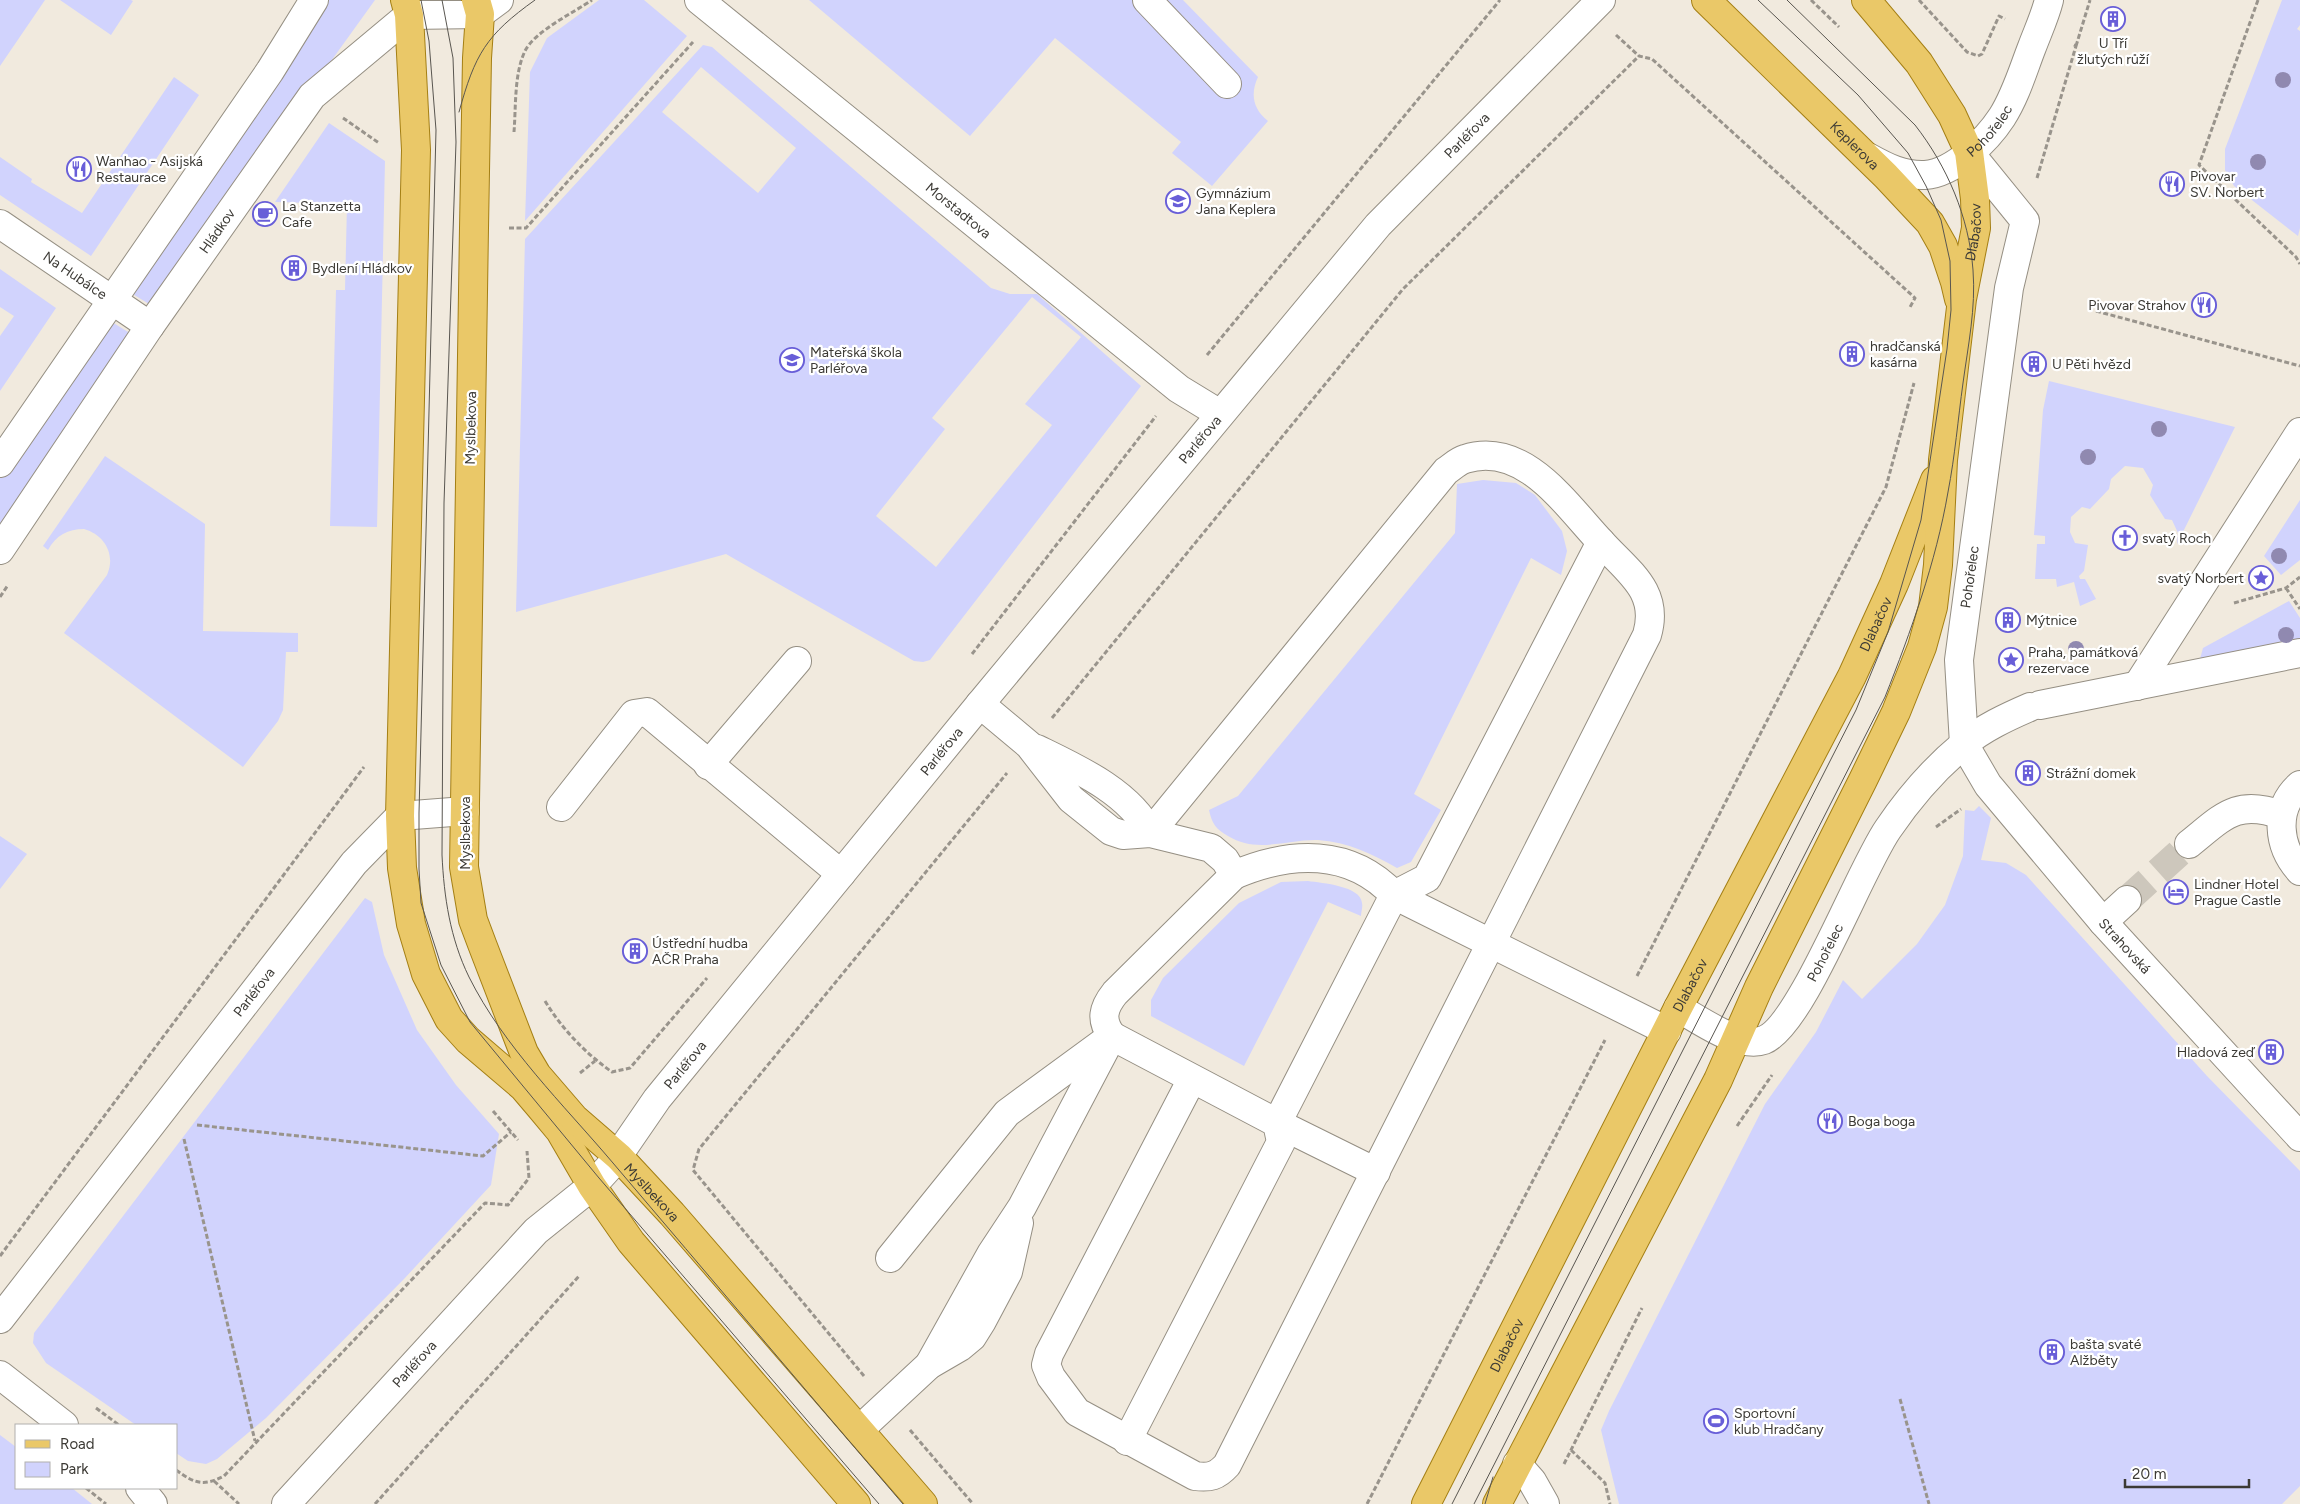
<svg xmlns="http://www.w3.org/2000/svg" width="2300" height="1504" viewBox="0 0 2300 1504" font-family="Figtree,sans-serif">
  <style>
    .green { fill: #d1d3fd; fill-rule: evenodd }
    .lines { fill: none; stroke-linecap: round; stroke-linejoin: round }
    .minor-tunnel { stroke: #cdc7bc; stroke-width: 28; stroke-dasharray: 28 14; stroke-linecap: butt }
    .minor-casing { stroke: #958f83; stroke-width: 30 }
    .major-casing { stroke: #a47f14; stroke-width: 30 }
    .path { stroke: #99948c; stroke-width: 3; stroke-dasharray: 5 2.5; stroke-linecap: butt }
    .minor { stroke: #fff; stroke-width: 28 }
    .major { stroke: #eac868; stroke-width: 28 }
    .tram { stroke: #595650; stroke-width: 1 }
    .tree { fill: #9089b0 }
    .labels { text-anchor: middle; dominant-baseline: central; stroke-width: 4.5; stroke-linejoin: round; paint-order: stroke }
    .poi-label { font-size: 14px; fill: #3c3a35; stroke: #fff; text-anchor: start }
    .street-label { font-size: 14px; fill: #3c3a35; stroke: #fff }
  </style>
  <rect width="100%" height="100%" fill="#f1eade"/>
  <path class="green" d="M0,0H45L0,66Z
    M60,0H131L133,1L111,35Z
    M326,0H375L154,307L126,290Z
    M599,0H644L687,36L525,221L530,72L547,38Z
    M809,0H1183L1258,77C1250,94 1253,109 1268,121L1212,186L1172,153L1181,142L1055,38L970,136Z
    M2282,0H2300V25L2297,29L2300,31V228L2298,236L2234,186L2225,170V149Z
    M703,45L712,47L991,288L1010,294H1037L1141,386L930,660L923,662L914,661L726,554L516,612L525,239ZM701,67L796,148L758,193L662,112ZM1032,297L1081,337L1025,404L1052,425L936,567L876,516L945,429L932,418Z
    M174,77L199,95L91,256L0,195V157L32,179L31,182L82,213Z
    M329,123L385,161L377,527L330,526L336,290H345L347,204L275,202Z
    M0,269L56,308L0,391V336L14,316L0,307Z
    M107,319L133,335L0,535V475Z
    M2049,381L2235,427L2177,544L2178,533L2172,520L2165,519L2150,495L2153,485L2143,468L2125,466L2111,479L2109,489L2090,509L2082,507L2071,517L2070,532L2075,543L2088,545L2084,571L2079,576L2080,579H2085L2096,599L2080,606L2074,582L2057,587L2056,579H2035L2037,544H2045V536L2034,535L2043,410Z
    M105,456L205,524L203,631L298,633V652H286L283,710L278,721L243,767L64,633L107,575C116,555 105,535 84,529C68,529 56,535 48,550L43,546Z
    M1483,480L1516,483L1535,495L1562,531L1567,551L1561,575L1531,558L1414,794L1441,810L1411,862L1397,868C1372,854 1348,842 1318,840C1287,839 1257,854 1228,836C1216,829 1212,824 1209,810L1238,796L1455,533L1457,484Z
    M2300,500V560L2281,575L2264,556Z
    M2289,601L2300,618V642L2203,663L2200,659L2203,648Z
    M1979,806L1991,818L1981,860L2006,863L2026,875L2207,1076L2300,1171V1486L2282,1504H1619L1601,1430L1609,1411L1765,1104L1816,1032L1843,980L1862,999L1917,944L1945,905L1963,856L1965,810L1974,811Z
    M0,836L27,854L0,889Z
    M1308,881C1322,883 1361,886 1362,903C1363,907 1361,912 1361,916L1328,902L1244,1066L1151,1016V1000L1163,978L1239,903L1281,882Z
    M365,898L372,902L384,955L417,1030L456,1085L499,1134L491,1185L404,1279L266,1418L217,1459L206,1464L188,1461L176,1453V1425H136L46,1363L33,1343L34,1333Z
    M0,1435L16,1447V1488H72L92,1504H0Z"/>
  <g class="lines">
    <path class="minor-tunnel" d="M2127,900L2189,844"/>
    <defs>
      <g id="minor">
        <path id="s1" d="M699,0L1179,389L1220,414"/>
        <path d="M1147,0L1227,84"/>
        <path id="s2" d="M1969,152L2025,221L2009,288L1959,660L1964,744L1988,785L2103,922L2300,1137"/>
        <path id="s3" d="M1868,157C1886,167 1903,176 1925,175C1954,173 1987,140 2002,117C2016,95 2023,70 2032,47C2038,31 2045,16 2049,0"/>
        <path id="s4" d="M0,224L150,326"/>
        <path d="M0,463L270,71L314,0"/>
        <path id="s5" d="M0,550L150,326L312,96L409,15L480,14L499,0"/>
        <path d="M2137,686L2300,432"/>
        <path d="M2040,705L2300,653"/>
        <path d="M1037,749C1076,768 1130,792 1150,833"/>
        <path d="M708,765L797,661"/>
        <path d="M2300,785C2273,809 2278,847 2300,871"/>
        <path d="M561,807L634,714L647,712L841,874"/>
        <path d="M1150,833L1446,471C1452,467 1458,461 1465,459C1524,440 1566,505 1601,542L1427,878L1394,895L1667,1031"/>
        <path d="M2189,844C2224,816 2236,799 2282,815"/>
        <path d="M1234,875C1290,851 1350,848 1394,895L1277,1123L1376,1172"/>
        <path d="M2103,922L2127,900"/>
        <path id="s6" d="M1678,1008C1700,1020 1739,1049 1764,1040C1801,1026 1860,869 1888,829C1909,798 1935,768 1964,744C1983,728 2007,717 2030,707"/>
        <path d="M1192,1079L1049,1354L1046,1365L1051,1377L1077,1412L1195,1476C1210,1478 1217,1476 1227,1465L1647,635C1660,591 1628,572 1601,542"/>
        <path d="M890,1258L1007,1113L1112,1036L1277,1123L1281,1142L1127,1441"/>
        <path id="s7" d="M0,1319L354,863L400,816L465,811"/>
        <path d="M929,1365L991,1254L1022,1207L1112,1036C1100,1020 1103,1008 1115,993L1234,875L1225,860L1211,848L1150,833L1123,835L1111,831L1071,799L1029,745L980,704"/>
        <path d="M0,1375L64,1425"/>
        <path d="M859,1430L929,1365L960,1347L972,1337L982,1321L1008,1272L1019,1223"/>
        <path d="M1517,1464L1532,1481L1545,1504"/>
        <path d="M140,1488L153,1504"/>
        <path id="s8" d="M286,1504L536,1231L592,1186L613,1163L657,1099L980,704L1378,225L1601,0"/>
      </g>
      <g id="major">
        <path d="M405,0L409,15L416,150L400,816L402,868L411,924L426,974L449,1019L468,1040L523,1087L540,1107L560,1131L592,1186L631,1242L856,1504"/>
        <path id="s9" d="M476,0L480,14L477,58L474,228L464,867L473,920L482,944L524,1053L537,1075L574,1118L619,1157L672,1214L923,1504"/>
        <path id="s10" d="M1706,0L1886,176L1930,223L1943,246L1955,282L1959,299"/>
        <path id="s11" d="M1426,1504L1678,1008L1852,676L1894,584L1935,480"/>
        <path id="s12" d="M1497,1504L1718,1080L1759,987L1863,780L1896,712L1922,647L1933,607L1938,565L1943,460L1962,299L1976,228L1975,199L1969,152L1952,115L1919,63L1866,0"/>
      </g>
    </defs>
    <use href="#minor" class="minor-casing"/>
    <use href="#major" class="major-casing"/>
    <path class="path" d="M1811,0L1839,27
      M1919,0L1967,52L1978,56L1982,54L1999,16L2005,19
      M2258,0L2199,165L2296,257L2300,264
      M1616,35L1639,56L1652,59L1915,298L1909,309
      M2076,46L2090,0
      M343,118L379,143
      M514,132C516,107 514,74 525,51C535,31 573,13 592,0
      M2037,178L2076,46L2072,44
      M509,228H526L693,42
      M2096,311L2300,366
      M1207,355L1500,0
      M2286,588L2300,609
      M0,597L8,585
      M2234,603L2286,588L2300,577
      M972,654L1156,416
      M1052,718L1403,289L1639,56
      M1936,827L1961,809
      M1637,976L1886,487L1914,383
      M545,1001C562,1029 585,1053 612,1072L630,1068L707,978
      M580,1073L595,1061
      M493,1111L518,1140
      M197,1125L483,1156L511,1132
      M1737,1126L1772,1075
      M184,1139L255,1441
      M0,1256L364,767
      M864,1376L693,1170L699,1149L1007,773
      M1900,1399L1929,1504
      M96,1408L119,1425
      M910,1430L973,1504
      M1571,1450L1605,1483L1610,1504
      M1564,1464L1642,1308
      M176,1470C194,1483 203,1487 224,1476L485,1203L508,1205L529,1178L527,1151
      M214,1481L239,1504
      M86,1488L106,1504
      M375,1504L579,1276
      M1367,1504L1605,1040"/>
    <use href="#minor" class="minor"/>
    <use href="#major" class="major"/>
    <path class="tram" d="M421,0L429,41L436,130L419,813V869L421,903L441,965L470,1022L599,1178L879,1504
      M442,0L453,58L456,142L444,503L442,855C444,897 450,938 469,977C504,1047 563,1104 613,1163C710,1277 806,1391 903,1504
      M459,112C475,54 486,35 535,0
      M1452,1504L1856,710L1888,632L1921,520L1947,349L1951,310L1950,261L1941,220L1926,186L1908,153L1858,95L1758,0
      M1474,1504L1885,697C1911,631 1936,562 1948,492C1955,456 1958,419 1963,383C1968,346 1976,308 1973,270C1969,217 1947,166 1915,125L1787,0
      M1485,1504L1493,1477"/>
  </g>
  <g class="tree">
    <circle cx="2283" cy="80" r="8"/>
    <circle cx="2258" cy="162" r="8"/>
    <circle cx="2159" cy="429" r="8"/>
    <circle cx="2088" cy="457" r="8"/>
    <circle cx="2279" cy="556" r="8"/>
    <circle cx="2286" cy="635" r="8"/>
    <circle cx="2076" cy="649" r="8"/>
  </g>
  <defs>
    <symbol id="building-ring" viewBox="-11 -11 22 22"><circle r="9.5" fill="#fff" stroke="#685ed8" stroke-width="1.5"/><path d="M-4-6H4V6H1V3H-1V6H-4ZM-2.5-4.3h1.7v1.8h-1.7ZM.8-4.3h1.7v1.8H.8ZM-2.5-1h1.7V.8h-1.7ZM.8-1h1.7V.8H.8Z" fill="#685ed8"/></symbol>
    <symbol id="restaurant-ring" viewBox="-11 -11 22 22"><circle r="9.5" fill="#fff" stroke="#685ed8" stroke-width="1.5"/><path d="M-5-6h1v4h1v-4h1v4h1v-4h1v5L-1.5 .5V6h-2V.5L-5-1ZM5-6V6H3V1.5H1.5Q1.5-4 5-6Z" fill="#685ed8"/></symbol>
    <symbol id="school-ring" viewBox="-11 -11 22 22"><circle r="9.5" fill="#fff" stroke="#685ed8" stroke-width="1.5"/><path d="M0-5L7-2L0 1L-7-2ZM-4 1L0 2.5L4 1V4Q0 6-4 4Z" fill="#685ed8"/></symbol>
    <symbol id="cafe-ring" viewBox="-11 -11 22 22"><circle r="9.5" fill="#fff" stroke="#685ed8" stroke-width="1.5"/><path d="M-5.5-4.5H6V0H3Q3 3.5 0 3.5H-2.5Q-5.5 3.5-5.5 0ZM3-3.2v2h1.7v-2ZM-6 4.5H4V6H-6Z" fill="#685ed8"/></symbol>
    <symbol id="church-ring" viewBox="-11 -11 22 22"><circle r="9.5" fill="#fff" stroke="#685ed8" stroke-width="1.5"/><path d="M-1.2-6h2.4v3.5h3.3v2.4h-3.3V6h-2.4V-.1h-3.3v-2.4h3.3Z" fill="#685ed8"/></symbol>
    <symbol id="sight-ring" viewBox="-11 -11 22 22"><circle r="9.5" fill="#fff" stroke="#685ed8" stroke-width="1.5"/><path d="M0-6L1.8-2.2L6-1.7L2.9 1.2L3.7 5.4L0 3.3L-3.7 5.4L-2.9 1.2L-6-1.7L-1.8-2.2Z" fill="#685ed8"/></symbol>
    <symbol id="hotel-ring" viewBox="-11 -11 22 22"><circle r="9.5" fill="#fff" stroke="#685ed8" stroke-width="1.5"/><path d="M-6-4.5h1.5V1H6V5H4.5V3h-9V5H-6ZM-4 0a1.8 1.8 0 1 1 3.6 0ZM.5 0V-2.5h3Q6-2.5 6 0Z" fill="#685ed8"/></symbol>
    <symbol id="stadium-ring" viewBox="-11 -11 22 22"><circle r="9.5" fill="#fff" stroke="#685ed8" stroke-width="1.5"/><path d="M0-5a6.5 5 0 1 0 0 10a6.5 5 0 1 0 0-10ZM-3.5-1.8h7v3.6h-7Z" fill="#685ed8"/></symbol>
  </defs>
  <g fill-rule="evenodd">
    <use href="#building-ring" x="2099" y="5" width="28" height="28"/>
    <use href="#restaurant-ring" x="65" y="155" width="28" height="28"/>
    <use href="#restaurant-ring" x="2158" y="170" width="28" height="28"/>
    <use href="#school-ring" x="1164" y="187" width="28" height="28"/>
    <use href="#cafe-ring" x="251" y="200" width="28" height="28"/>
    <use href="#building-ring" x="280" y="254" width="28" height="28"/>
    <use href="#restaurant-ring" x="2190" y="291" width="28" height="28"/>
    <use href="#building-ring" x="1838" y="340" width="28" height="28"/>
    <use href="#school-ring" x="778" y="346" width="28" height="28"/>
    <use href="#building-ring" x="2020" y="350" width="28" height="28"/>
    <use href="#church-ring" x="2111" y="524" width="28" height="28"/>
    <use href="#sight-ring" x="2247" y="564" width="28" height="28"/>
    <use href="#building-ring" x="1994" y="606" width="28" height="28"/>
    <use href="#sight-ring" x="1997" y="646" width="28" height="28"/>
    <use href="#building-ring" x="2014" y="759" width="28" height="28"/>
    <use href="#hotel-ring" x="2162" y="878" width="28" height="28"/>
    <use href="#building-ring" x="621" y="937" width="28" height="28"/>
    <use href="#building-ring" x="2257" y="1038" width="28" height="28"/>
    <use href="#restaurant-ring" x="1816" y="1107" width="28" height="28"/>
    <use href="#building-ring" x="2038" y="1338" width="28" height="28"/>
    <use href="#stadium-ring" x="1702" y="1407" width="28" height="28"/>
  </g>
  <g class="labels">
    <g class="poi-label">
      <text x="2113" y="43" text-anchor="middle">U Tří<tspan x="2113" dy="16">žlutých růží</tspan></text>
      <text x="96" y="161">Wanhao - Asijská<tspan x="96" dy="16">Restaurace</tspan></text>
      <text x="2190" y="176">Pivovar<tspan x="2190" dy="16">SV. Norbert</tspan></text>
      <text x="1196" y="193">Gymnázium<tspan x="1196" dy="16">Jana Keplera</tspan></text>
      <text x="282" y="206">La Stanzetta<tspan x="282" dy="16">Cafe</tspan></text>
      <text x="312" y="268">Bydlení Hládkov</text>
      <text x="2186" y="305" text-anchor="end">Pivovar Strahov</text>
      <text x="1870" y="346">hradčanská<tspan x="1870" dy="16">kasárna</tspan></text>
      <text x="810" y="352">Mateřská škola<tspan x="810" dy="16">Parléřova</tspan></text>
      <text x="2052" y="364">U Pěti hvězd</text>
      <text x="2142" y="538">svatý Roch</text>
      <text x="2244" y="578" text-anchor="end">svatý Norbert</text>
      <text x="2026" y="620">Mýtnice</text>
      <text x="2028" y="652">Praha, památková<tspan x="2028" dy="16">rezervace</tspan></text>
      <text x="2046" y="773">Strážní domek</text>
      <text x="2194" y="884">Lindner Hotel<tspan x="2194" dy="16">Prague Castle</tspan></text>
      <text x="652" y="943">Ústřední hudba<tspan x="652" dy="16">AČR Praha</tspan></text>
      <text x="2254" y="1052" text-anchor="end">Hladová zeď</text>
      <text x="1848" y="1121">Boga boga</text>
      <text x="2070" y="1344">bašta svaté<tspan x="2070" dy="16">Alžběty</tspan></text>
      <text x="1734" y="1413">Sportovní<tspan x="1734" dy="16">klub Hradčany</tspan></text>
    </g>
    <g class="street-label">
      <text stroke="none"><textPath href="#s3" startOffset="141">Pohořelec</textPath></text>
      <text stroke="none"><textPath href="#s8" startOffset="1810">Parléřova</textPath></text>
      <text stroke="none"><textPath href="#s10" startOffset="208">Keplerova</textPath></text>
      <text stroke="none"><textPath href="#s1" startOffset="334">Morstadtova</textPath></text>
      <text stroke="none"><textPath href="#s5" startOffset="386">Hládkov</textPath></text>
      <text stroke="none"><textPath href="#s12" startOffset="1376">Dlabačov</textPath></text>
      <text stroke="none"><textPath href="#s4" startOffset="91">Na Hubálce</textPath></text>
      <text transform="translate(471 428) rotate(-89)">Myslbekova</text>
      <text stroke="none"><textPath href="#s8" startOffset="1405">Parléřova</textPath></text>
      <text transform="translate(1970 577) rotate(-82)">Pohořelec</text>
      <text stroke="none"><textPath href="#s11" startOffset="988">Dlabačov</textPath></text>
      <text stroke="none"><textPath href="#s8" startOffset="1000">Parléřova</textPath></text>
      <text transform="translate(465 833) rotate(-90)">Myslbekova</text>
      <text stroke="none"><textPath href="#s2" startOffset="876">Strahovská</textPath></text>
      <text stroke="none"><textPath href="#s6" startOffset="202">Pohořelec</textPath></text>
      <text stroke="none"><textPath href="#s11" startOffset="582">Dlabačov</textPath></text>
      <text stroke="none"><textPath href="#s7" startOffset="414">Parléřova</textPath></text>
      <text stroke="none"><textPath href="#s8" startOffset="595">Parléřova</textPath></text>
      <text stroke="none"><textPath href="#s9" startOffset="1254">Myslbekova</textPath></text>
      <text stroke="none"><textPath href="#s11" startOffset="178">Dlabačov</textPath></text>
      <text stroke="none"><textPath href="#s8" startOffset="190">Parléřova</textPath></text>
    </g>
  </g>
  <rect x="15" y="1424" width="162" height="65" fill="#ffffff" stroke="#b1b0ae"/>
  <rect x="25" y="1440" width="25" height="8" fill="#eac868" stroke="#b1b0ae"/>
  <text x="60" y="1449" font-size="15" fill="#3c3a35">Road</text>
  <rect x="25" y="1462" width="25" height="15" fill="#d1d3fd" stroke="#b1b0ae"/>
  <text x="60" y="1474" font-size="15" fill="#3c3a35">Park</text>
  <path d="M2125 1479v8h124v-8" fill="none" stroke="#3c3a35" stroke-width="2.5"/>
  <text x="2132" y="1479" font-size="15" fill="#3c3a35" stroke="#ffffff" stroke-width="4" paint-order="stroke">20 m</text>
</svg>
